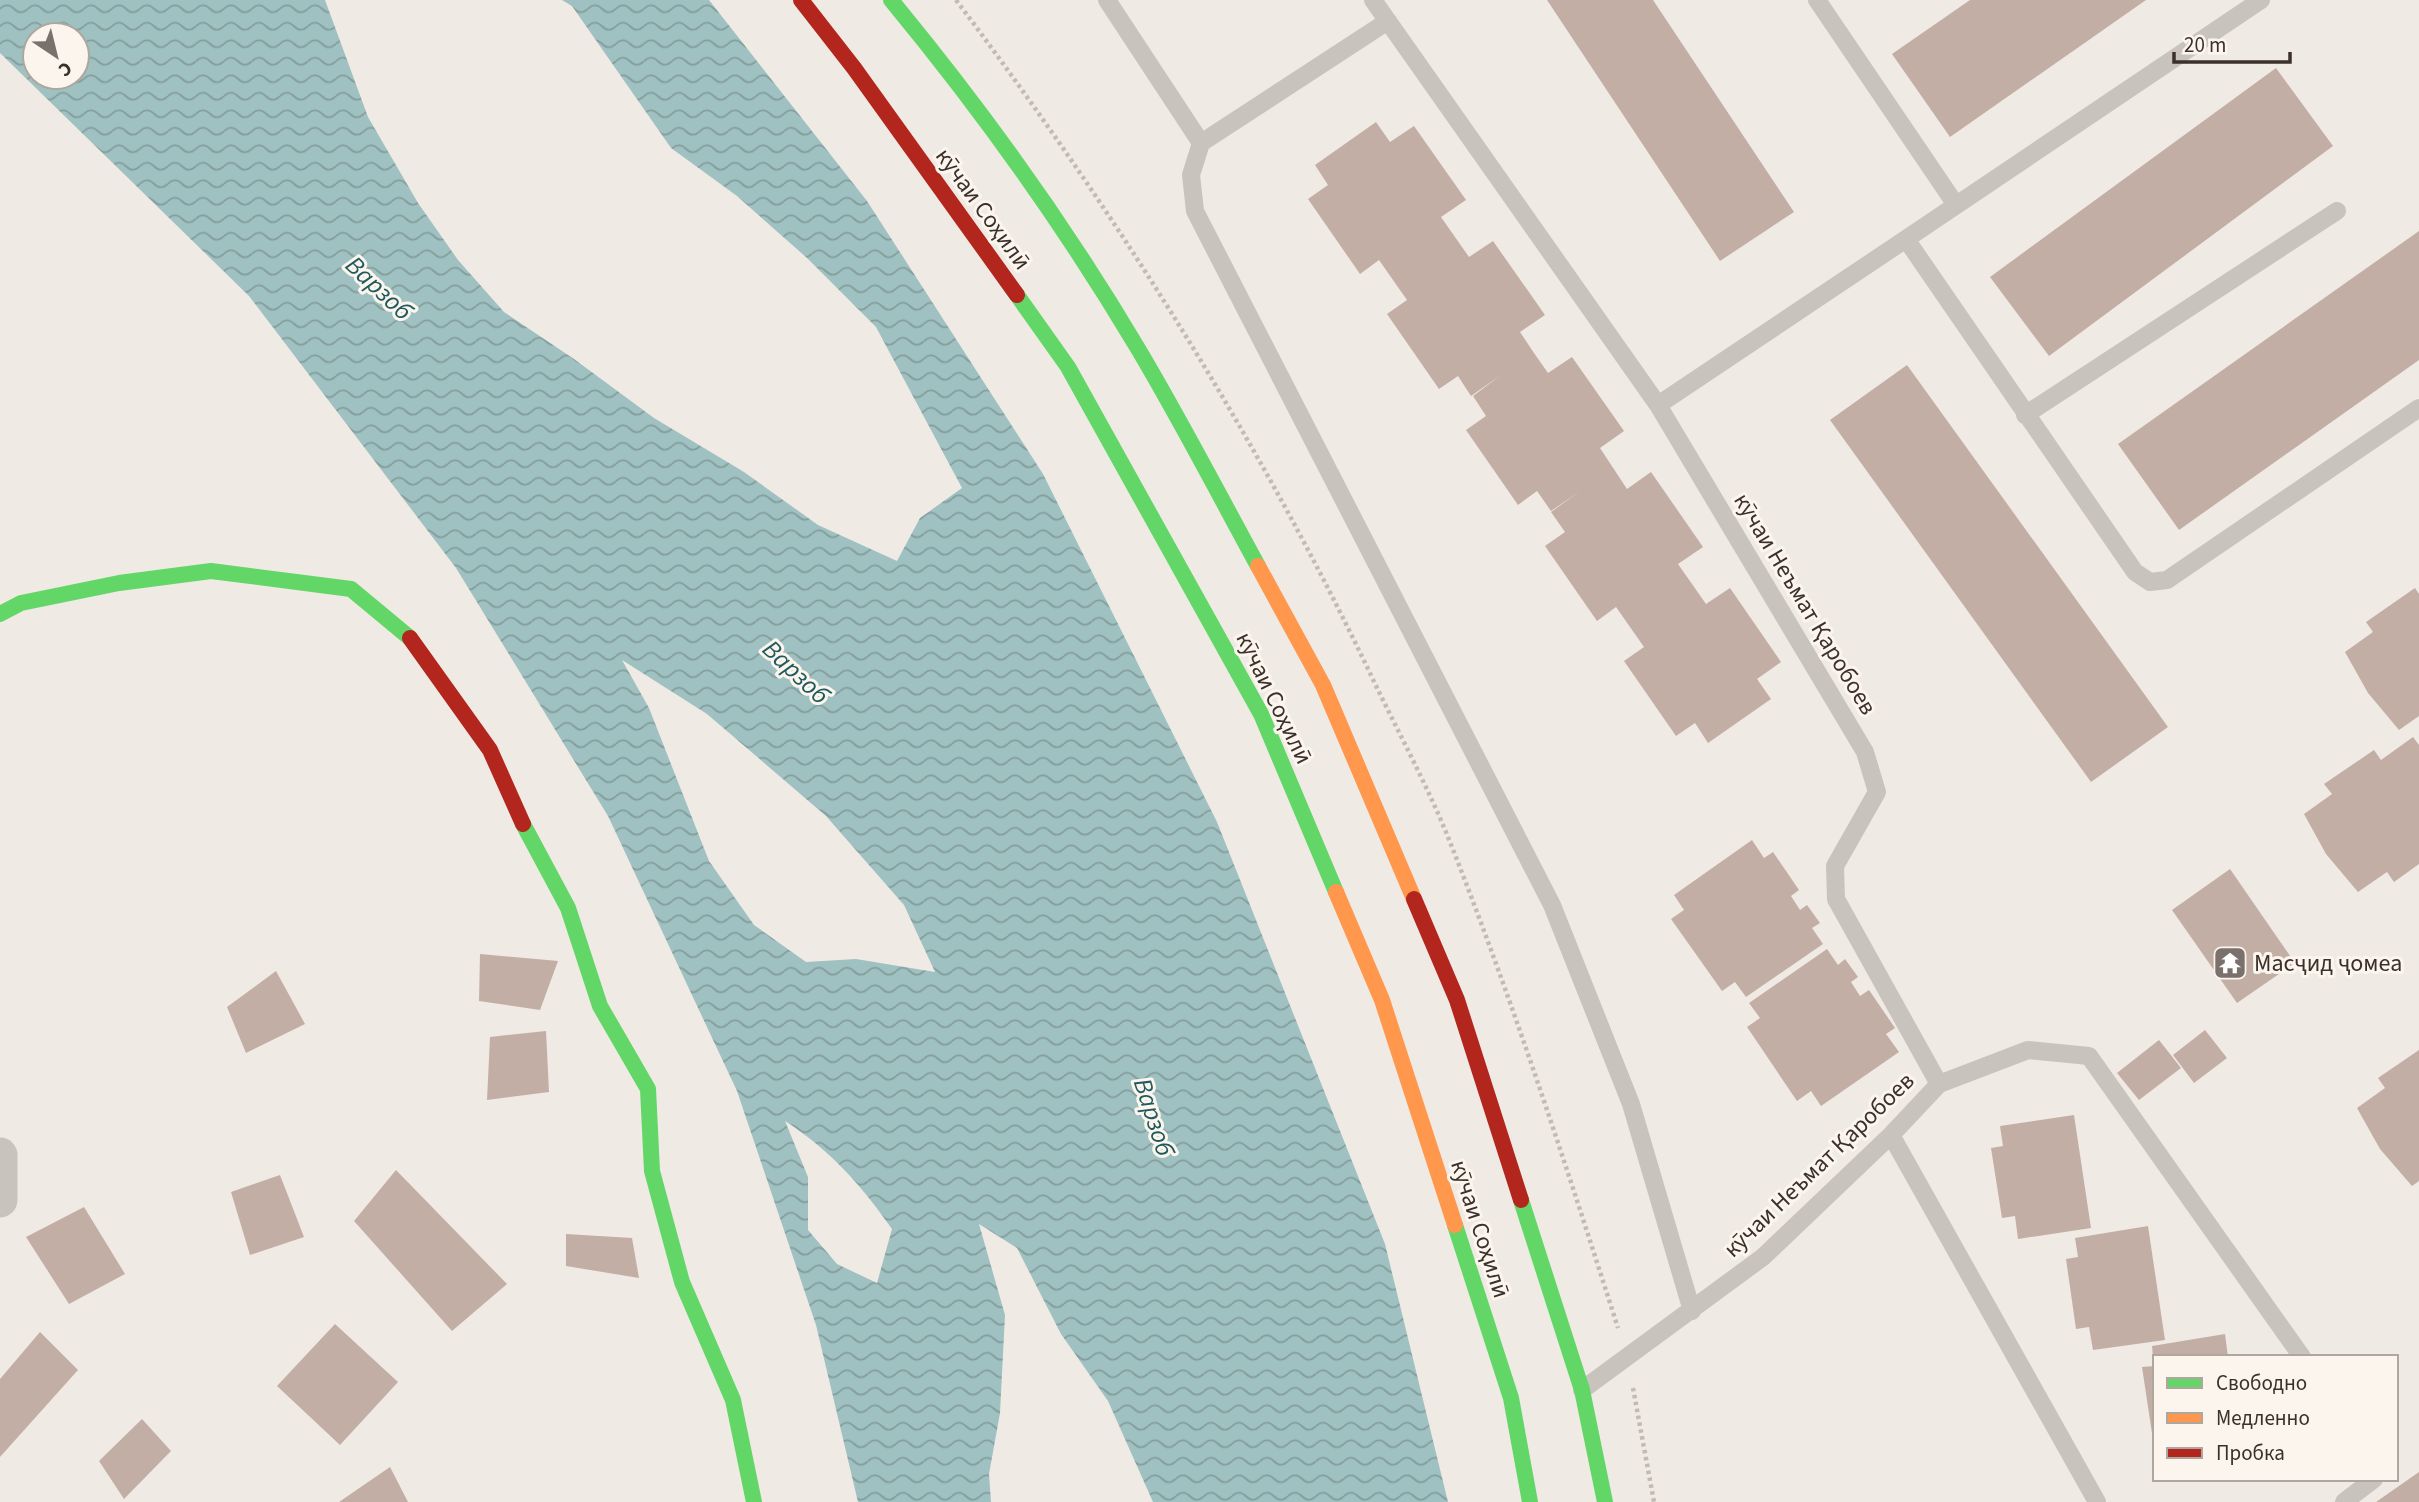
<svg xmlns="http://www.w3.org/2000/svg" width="2419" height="1502" viewBox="0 0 2419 1502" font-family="'Source Sans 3',sans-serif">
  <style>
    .water { fill: url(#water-waves); fill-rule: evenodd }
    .building { fill: #c3aea6 }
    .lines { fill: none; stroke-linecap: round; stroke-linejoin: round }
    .path { stroke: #c2bbb5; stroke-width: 4.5; stroke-dasharray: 3.5 3.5; stroke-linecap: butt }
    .lane { stroke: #c9c3bd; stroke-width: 18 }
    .street { stroke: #c9c3bd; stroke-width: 35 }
    .fast { stroke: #63d668; stroke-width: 16 }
    .slow { stroke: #ff974d; stroke-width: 16 }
    .jam { stroke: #b3261e; stroke-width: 16 }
    .labels { text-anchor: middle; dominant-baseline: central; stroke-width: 6; stroke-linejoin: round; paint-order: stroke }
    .street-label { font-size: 24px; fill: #3b302b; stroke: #fbf5ed }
    .poi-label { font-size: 24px; fill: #3b302b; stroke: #fbf5ed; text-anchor: start }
    .water-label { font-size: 26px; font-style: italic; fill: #1e5a5e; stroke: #fbf5ed }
  </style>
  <defs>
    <pattern id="water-waves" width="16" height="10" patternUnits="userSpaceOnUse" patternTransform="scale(1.75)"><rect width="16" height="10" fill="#a0c1c1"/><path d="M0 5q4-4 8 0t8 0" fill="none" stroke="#849d9d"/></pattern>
  </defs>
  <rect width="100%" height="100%" fill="#f0eae4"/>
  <path class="water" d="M0,0H325L368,117L418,203L458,260L504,312L574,359L654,418L744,472L818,525L897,561L920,518L962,488L876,327L807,258L737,196L671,148L572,6L562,0H709L867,201L1043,474L1217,822L1385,1244L1448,1502H1153L1108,1401L1061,1334L1017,1248L979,1224L1005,1315L1000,1413L989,1474L991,1502H858L816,1325L737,1091L608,816L456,568L249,296L0,53ZM35,35H77V77H35ZM622,660L707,714L826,816L904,905L935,972L856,959L806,962L754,925L709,861L649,708ZM785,1121C830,1150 862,1186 892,1229L877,1283L837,1264L808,1230V1177Z"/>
  <path class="building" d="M1547,0H1653L1794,212L1720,261Z
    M1970,0H2146L1950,137L1892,54Z
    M2276,68L2333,146L2049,356L1990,277Z
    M1376,122L1390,142L1414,126L1466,200L1441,217L1469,257L1493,241L1545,315L1520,332L1534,353L1548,373L1572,357L1624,431L1600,448L1627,489L1651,472L1703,547L1678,564L1706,604L1730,588L1781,662L1757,679L1771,699L1708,743L1695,723L1676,736L1624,661L1644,647L1616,607L1597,621L1545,546L1565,532L1551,512L1580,491L1551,511L1537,491L1518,505L1466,430L1486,416L1473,396L1501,375L1471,396L1458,376L1439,389L1387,314L1407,300L1379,260L1360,274L1308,199L1328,185L1315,165Z
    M2419,231V360L2179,530L2118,444Z
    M1907,365L2168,727L2091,782L1830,420Z
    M2415,588L2419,594V716L2399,730L2368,693L2345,652L2373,632L2366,622Z
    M2413,737L2419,745V864L2394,882L2387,872L2358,892L2326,854L2304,814L2332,794L2324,784L2374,750L2381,760Z
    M1752,840L1764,858L1773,852L1799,890L1791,896L1800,910L1807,905L1820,923L1812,928L1823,944L1746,997L1735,982L1722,991L1671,919L1684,910L1674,895Z
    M2230,869L2295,963L2237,1003L2172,910Z
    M1827,949L1838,965L1845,959L1858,977L1851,982L1860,996L1869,990L1895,1028L1886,1034L1899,1052L1821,1106L1811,1091L1797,1101L1747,1027L1760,1018L1749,1003Z
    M480,954L558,961L540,1010L479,1001Z
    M276,971L305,1024L246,1053L227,1007Z
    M2205,1030L2227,1058L2194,1083L2173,1055Z
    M546,1031L549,1092L487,1100L490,1037Z
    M2159,1040L2181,1068L2139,1100L2117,1073Z
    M2419,1050V1181L2412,1186L2380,1149L2357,1108L2385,1088L2378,1078Z
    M2074,1115L2091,1228L2018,1239L2015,1216L2002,1218L1991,1148L2003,1146L2000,1126Z
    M396,1170L507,1284L452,1331L354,1221Z
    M280,1175L304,1237L250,1255L231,1192Z
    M84,1207L125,1274L69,1304L26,1237Z
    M2148,1226L2165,1340L2093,1350L2089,1327L2076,1329L2066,1259L2078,1257L2075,1238Z
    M566,1234L632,1238L639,1278L566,1266Z
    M335,1324L398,1382L340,1445L277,1386Z
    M40,1332L78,1370L0,1457V1379Z
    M2225,1334L2228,1357H2153L2152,1346Z
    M2155,1366V1440H2153L2142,1367Z
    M142,1419L171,1451L124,1499L99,1461Z
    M390,1467L408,1502H339Z
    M2419,1472V1502H2376Z"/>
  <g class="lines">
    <path class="path" d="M956,0C1119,217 1262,444 1378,690C1401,737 1426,784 1446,832C1511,995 1565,1162 1618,1328
      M1633,1388L1654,1502"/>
    <path class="lane" d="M1107,0L1201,143
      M1373,0L1658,405L1865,752L1877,792L1835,866L1836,899L1939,1084L1891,1135L1763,1257L1582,1390
      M1817,0L1956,205
      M2261,0L1906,239L2135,572L2150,582L2167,580L2419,408
      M1388,21L1201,143L1191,175L1195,211L1552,905L1631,1104L1692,1311
      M1658,405L1906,239
      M2025,415L2337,211
      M1939,1084L2028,1050L2089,1056L2302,1357
      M1891,1135L2097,1502
      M2344,1502L2374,1479"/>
    <path class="street" d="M0,1155V1200"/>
    <path class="fast" d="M891,0C981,109 1065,226 1137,347C1180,419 1218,493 1258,566
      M1017,295L1068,367L1261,714L1336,892
      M0,614L21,603L119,583L211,571L351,589L410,638
      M523,824L568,908L600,1006L648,1089L652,1171L682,1282L733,1400L754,1502
      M1521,1200L1582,1390L1605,1502
      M1455,1225L1511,1398L1530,1502"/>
    <path class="slow" d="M1258,566L1323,685L1414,899
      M1336,892L1382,1000L1455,1225"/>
    <path class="jam" d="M801,0L854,68L1017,295
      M410,638L490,750L523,824
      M1414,899L1457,1000L1521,1200"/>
  </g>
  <defs>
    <symbol id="temple-square" viewBox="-11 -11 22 22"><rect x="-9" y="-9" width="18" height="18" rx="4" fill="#7a716c" stroke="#fbf5ed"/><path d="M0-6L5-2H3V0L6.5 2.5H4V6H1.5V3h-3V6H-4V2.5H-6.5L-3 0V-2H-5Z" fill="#fff"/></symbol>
  </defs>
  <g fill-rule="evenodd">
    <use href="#temple-square" x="2211" y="944" width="38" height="38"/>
  </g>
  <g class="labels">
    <g class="street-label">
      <text transform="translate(983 209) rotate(54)">кӯчаи Соҳилӣ</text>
      <text transform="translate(1805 604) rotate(59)">кӯчаи Неъмат Қаробоев</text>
      <text transform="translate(1274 698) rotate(64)">кӯчаи Соҳилӣ</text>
      <text transform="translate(1819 1165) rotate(-44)">кӯчаи Неъмат Қаробоев</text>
      <text transform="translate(1480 1229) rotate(72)">кӯчаи Соҳилӣ</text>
    </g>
    <g class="poi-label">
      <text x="2254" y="963">Масҷид ҷомеа</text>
    </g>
    <g class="water-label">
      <text transform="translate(379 288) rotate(43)">Варзоб</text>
      <text transform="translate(796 672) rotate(43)">Варзоб</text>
      <text transform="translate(1154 1117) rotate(72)">Варзоб</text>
    </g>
  </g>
  <rect x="2153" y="1355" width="245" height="126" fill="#fbf5ed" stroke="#aea69f" stroke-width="2"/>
  <rect x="2167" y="1378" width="35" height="10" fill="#63d668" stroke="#aea69f" stroke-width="2"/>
  <text x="2216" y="1390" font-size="21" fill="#3b302b">Свободно</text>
  <rect x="2167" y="1413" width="35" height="10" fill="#ff974d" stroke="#aea69f" stroke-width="2"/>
  <text x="2216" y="1425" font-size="21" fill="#3b302b">Медленно</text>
  <rect x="2167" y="1448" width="35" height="10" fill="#b3261e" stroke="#aea69f" stroke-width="2"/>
  <text x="2216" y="1460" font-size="21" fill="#3b302b">Пробка</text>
  <g transform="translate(56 56) rotate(145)"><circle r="33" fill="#fbf5ed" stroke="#aea69f" stroke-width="2"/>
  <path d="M0-5L12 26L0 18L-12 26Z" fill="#7a716c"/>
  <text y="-10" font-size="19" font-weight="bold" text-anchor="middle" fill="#3b302b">С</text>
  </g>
  <path d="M2174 52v10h116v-10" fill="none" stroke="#3b302b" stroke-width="3.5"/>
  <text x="2184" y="52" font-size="21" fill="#3b302b" stroke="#fbf5ed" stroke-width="5" paint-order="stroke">20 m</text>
</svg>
